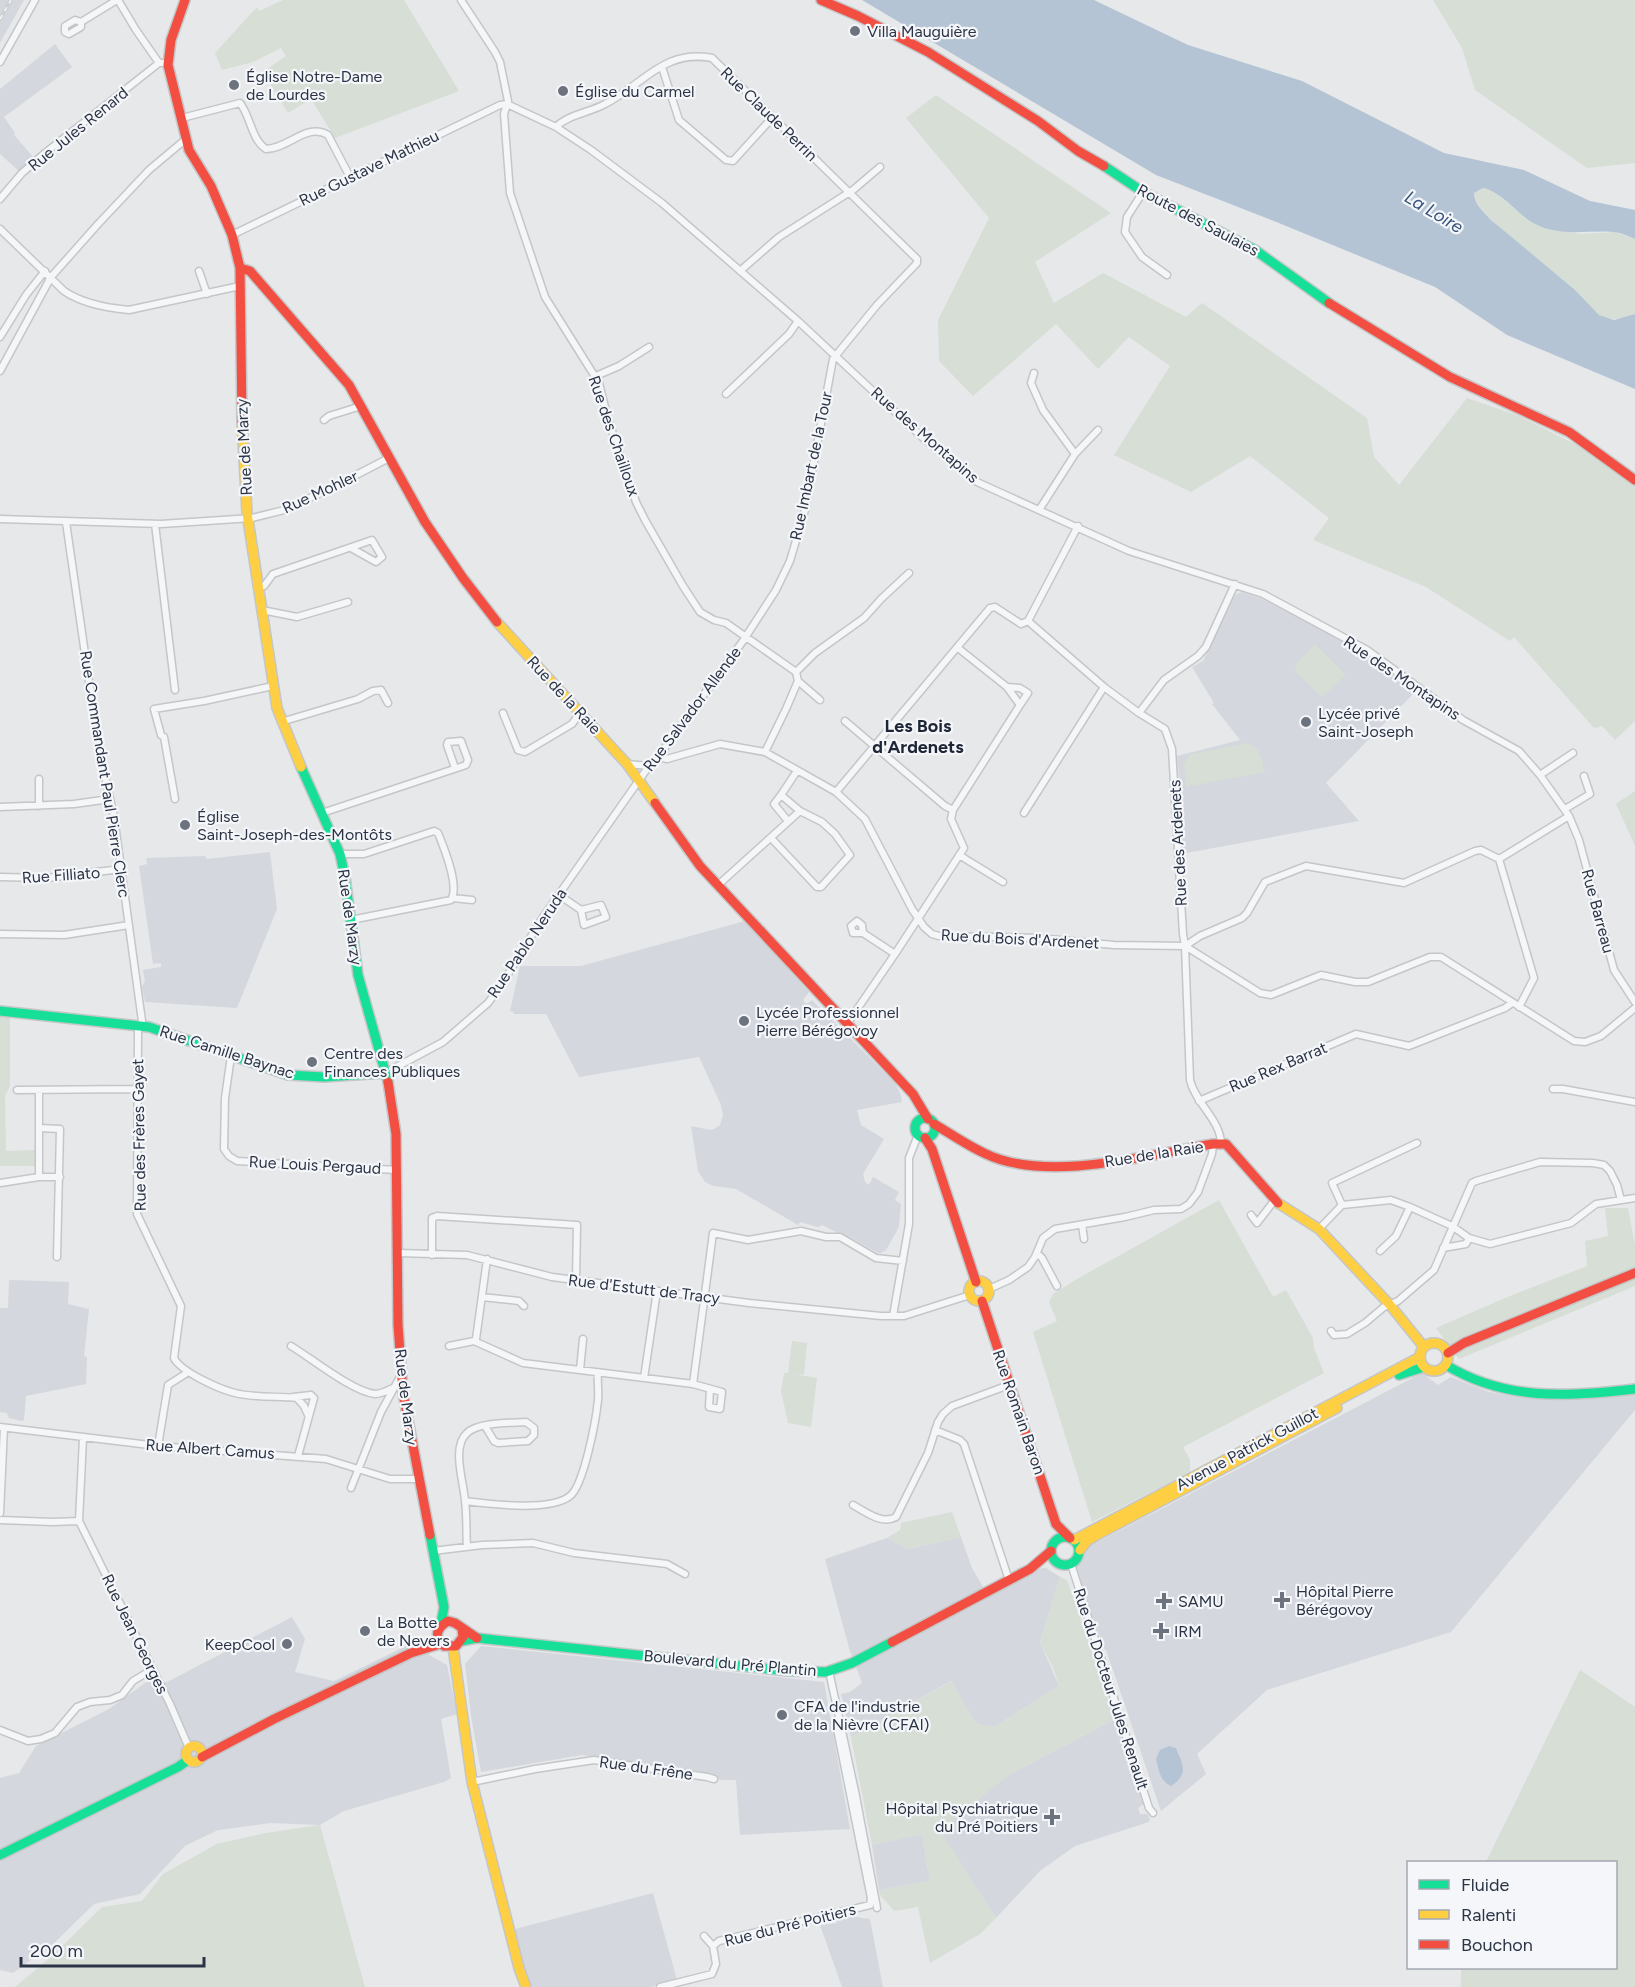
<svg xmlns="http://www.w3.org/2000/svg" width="1635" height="1987" viewBox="0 0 1635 1987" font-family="Figtree,sans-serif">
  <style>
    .built { fill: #d4d7dd }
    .green { fill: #d6ded6 }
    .water { fill: #b4c4d5 }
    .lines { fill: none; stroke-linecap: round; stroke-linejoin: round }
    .street-casing { stroke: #c4c6c8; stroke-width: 9 }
    .fast-casing { stroke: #c4c6c8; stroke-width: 12 }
    .slow-casing { stroke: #c4c6c8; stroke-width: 12 }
    .jam-casing { stroke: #c4c6c8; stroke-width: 12 }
    .street { stroke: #f5f6f7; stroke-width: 6 }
    .fast { stroke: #16e098; stroke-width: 9 }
    .slow { stroke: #ffcf43; stroke-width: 9 }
    .jam { stroke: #f24e42; stroke-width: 9 }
    .rail-casing { stroke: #cecfd2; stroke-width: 4 }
    .rail { stroke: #f4f6f9; stroke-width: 1.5; stroke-dasharray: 4.5; stroke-linecap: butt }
    .poi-dot { fill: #6c737f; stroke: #f4f6f9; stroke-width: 2 }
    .labels { text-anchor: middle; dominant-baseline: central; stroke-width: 4.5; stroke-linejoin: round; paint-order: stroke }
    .poi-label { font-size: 16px; fill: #2b3445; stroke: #f4f6f9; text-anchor: start }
    .street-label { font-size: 16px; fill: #2b3445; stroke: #f4f6f9 }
    .water-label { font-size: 18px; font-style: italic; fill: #34527a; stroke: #f4f6f9 }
    .neighbourhood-label { font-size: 18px; font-weight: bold; fill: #1d2536; stroke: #f4f6f9 }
  </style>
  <rect width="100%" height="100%" fill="#e6e8ea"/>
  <path class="built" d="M0,0H24L0,43Z
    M55,44L72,67L4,117L15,133L14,135L34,158L20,172L0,154V89Z
    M1241,592L1262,599L1366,653L1416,691L1326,783L1359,821L1181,854V799L1177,756L1240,740L1212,704L1214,703L1192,667L1203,661L1235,595Z
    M270,852L277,909L237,1008L145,1002L142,986L145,982L143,970L161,967V963L153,964L139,866L147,864L146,858L205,856L207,859Z
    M745,921L809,992L803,1000L806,1004L812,1000L895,1083L901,1095L902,1102L857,1110L861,1125L884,1139L863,1174L865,1182L869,1185L873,1177L899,1192L895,1200L901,1204L899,1227L886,1250L881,1253H878L848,1236L846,1237L822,1225L818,1227L800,1222L798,1225L736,1189L714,1186L705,1182L698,1171L691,1126L711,1130L716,1128L720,1125L723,1115L721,1105L699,1057L579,1077L546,1014H513L514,1012L510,1011L520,966H581Z
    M9,1280L69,1282L68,1304L89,1309L84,1356L87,1357L86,1384L26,1396L24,1420L21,1421L9,1418L7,1413L0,1412V1308H8Z
    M1422,1373L1438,1385L1451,1377L1489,1392L1522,1398L1574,1400L1635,1393V1410L1451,1632L1267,1690L1197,1754L1206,1774L1161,1811L1106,1650L1104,1649L1076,1569L1088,1547Z
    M961,1537L972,1568L986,1592L1030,1569L1046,1568L1060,1577L1040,1642L1059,1686L994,1727L978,1724L973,1719L951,1681L851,1737L841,1694L850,1692L862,1683L849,1648L825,1559L887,1538L908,1549Z
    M292,1617L305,1639L295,1672L334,1681L410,1644L447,1665L457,1714L441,1719L451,1778L444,1782L344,1811L320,1825L270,1823L218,1830L185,1846L140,1894L94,1904L52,1945L13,1973L0,1970V1778L19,1773L36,1746L109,1709L149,1680L167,1682Z
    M481,1646L824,1682L850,1829L740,1835L736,1780H722L699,1771L644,1765L582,1755L481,1772L471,1716L465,1664Z
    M1115,1719L1144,1804L1138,1808L1140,1814H1147L1150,1819L1149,1822L1075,1846L1040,1871L996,1918L939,1830L1007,1776Z
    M922,1834L930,1881L879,1890L872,1845Z
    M653,1893L677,1980L650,1987H532L525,1976L515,1929Z
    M850,1916L870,1919L883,1987H842L820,1925L837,1923L836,1919Z"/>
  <path class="green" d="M283,0H404L459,91L335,138L311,99L288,113L263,72L286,56L281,48L253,62L222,70L215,53L257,7L259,11Z
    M1433,0H1635V163L1587,168L1475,90L1462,48Z
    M936,95L1111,213L1035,262L1054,303L1103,273L1186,317L1202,303L1367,418L1374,457L1399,485L1467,398L1519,416L1595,454L1635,483V721L1615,740L1602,726L1594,728L1514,637L1510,641L1426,587L1313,540L1329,518L1250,456L1191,492L1114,455L1170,366L1129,337L1098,369L1056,324L973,396L939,361L938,320L989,218L906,118Z
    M1483,188L1491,189L1522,215L1536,225L1581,234L1615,232L1635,239V314C1623,318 1611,322 1599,315C1589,309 1582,296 1573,288C1555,271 1473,214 1474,193Z
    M1315,644L1346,675L1322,697L1295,671L1297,663Z
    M1247,743C1262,749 1261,757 1265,772L1186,787L1184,764L1190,754Z
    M1635,791V846L1616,804Z
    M0,1016H10V1086L5,1096L6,1151L35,1150V1166H0Z
    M1219,1200L1273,1297L1286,1290L1313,1338L1314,1348L1324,1373L1183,1447L1190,1460V1472L1092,1522L1033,1332L1057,1321L1049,1302L1053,1294L1077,1279Z
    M1605,1208H1628L1635,1245V1286L1459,1359L1436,1328L1510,1296L1587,1266L1585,1241L1608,1236Z
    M792,1341L807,1343L804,1375L792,1374L817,1378L811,1427L788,1423L781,1391L784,1373H788Z
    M952,1512L961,1537L907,1549L887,1538L900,1530L901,1523Z
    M1060,1577L1067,1580L1115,1719L1007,1776L940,1830L996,1918L980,1934L930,1963L918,1907L894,1911L880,1895L879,1890L930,1881L922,1834L872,1845L851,1737L952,1681L973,1719L978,1724L994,1727L1059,1686L1054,1670L1040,1642Z
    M1580,1670L1635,1707V1987H1461V1968H1616V1862H1486Z
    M320,1825L365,1987H15L52,1956L102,1907L142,1901L163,1874L217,1844L266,1833Z"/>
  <path class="water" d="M862,0H1094L1188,45L1302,81L1444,153L1524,170L1590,201L1635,210V239C1628,236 1620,232 1613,232C1586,230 1561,237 1535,224C1518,215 1501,191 1483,188L1474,193C1474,204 1484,212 1491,220L1574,289L1599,315L1614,320L1635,314V389L1507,335L1435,287L1274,221L1156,175Z
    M1169,1746L1176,1748C1183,1765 1189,1774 1171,1786C1160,1781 1159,1771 1156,1759L1160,1750Z"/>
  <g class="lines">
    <defs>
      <path id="street" d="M118,0L136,30L159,63H162
        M461,0L495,52L500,62L508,101L504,114L510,193L545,297L599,383L608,419L636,502L645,520L683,586L700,612L714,620L726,623L796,672L798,681L820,700
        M81,22V27L69,34L65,32V26L75,20L81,22L117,0
        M0,62L35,0
        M662,67L679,120L726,160L733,161L772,118
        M507,104L556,127L591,150L662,203L798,321L922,437L977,482L1129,551L1263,594L1367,650L1463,720L1519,751L1540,775L1569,816L1579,840L1614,970L1635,1002
        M182,118L240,103C251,117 251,139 266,149C288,149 307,122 328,135L350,177
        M1143,192L1127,217L1125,232L1142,257L1167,275
        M0,199L22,173L45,153L159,63
        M0,229L64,291C83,304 107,308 129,310L240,286
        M232,235L500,105L507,104
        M199,271L207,294
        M740,271L779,237L853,190L880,167
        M0,337L26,295L45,271
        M0,371L51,277L99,223L149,170L186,139
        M1034,373L1031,383L1043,410L1075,454
        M596,376L619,366L649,347
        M726,394L789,334L798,321
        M324,420L329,416L361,406
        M1039,510L1075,454L1098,430
        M0,519L161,524L252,518L284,510L329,489L389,458
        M66,522L98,744L114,817L142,1021L138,1031L137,1214L181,1306L174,1358C181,1372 219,1389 235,1393C255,1398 277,1396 297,1398L304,1406L308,1415
        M155,524L175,690
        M1078,526L1028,621L1104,687L1139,713
        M258,588L264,586L273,574L372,540L382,557L376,562L351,548
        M262,610L297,617L348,602
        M796,672L815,653L864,618L882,598L909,573
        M1007,687L1020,688L1028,693L1020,705
        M503,713L518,750L525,752L572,724L580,713
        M845,721L945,806L953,810L1020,705L1007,687L958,648
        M281,722L358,699L373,691L381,690L388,703
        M765,752L786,709L798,681
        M658,757L667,759L720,744L765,752L836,792L865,819L912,909L924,927L932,934L939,936L1038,938L1114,945L1185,946L1260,993L1271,995L1321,975L1355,982H1368L1430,957H1441L1574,1041L1585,1042L1601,1036L1635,1008
        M627,764L649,766
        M1540,775L1573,753
        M39,779V806
        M836,792L990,608L995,607L1021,624L1028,621
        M781,795L774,804L788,821
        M175,799L164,737L161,735L154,709L204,701L273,686
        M0,807L74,804L110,799
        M1565,809L1590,794L1584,776
        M322,813L466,765L468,760L461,741L448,742L447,745L455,768
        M1024,813L1104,687
        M771,838L817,887H821L850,855L835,834L822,822L800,811L781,795L797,771
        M340,854H364L434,831L438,833C444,848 460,886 451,900L351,920
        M959,855L1003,882
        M1499,859L1534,978L1519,1007
        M1499,859L1569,816
        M0,877L47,878L121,869
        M717,886L800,811
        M559,895L581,910L584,925L606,917L601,905L581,910
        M453,898L472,900
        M863,933H853L851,926L857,921L862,925L863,933L895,954
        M0,934L64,935L129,925
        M1185,946L1200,936L1242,918L1247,913L1265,882L1306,866L1404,883L1475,851L1481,850L1499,859
        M847,1024L895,954L964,848L951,819L953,810
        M231,1056L225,1098L224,1149L229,1156L237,1161L396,1170
        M385,1073L443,1042L488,1003L502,984L541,920L649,766L658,757L743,641L776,590L790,561L805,510L833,359L877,305L917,263V259L712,58C663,49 643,85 605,104C589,113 569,114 556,127
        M1553,1089H1563L1635,1102
        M17,1090L137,1089
        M1199,1101L1356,1034L1409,1046L1505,1008L1512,1003
        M39,1128L60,1129L57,1257
        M1221,1144C1221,1120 1195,1103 1190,1080L1185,946L1183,934L1172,749L1165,729L1139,713L1164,680L1198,656L1206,647L1235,584
        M39,1177H60
        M0,1183L39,1177V1090
        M1342,1205L1332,1183L1417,1143
        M1251,1215L1257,1223L1274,1201
        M1082,1225L1084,1239
        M1319,1229L1342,1205L1391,1200L1410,1207L1452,1226L1469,1238L1490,1244L1571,1223L1596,1204L1635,1198
        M1443,1248L1466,1244L1469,1238
        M1380,1251L1396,1236L1410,1207
        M398,1253L467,1255L552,1277L749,1303L881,1316H904L970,1295
        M1037,1253L1042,1258L1057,1286
        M432,1255V1218L437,1216L577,1225L576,1280
        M487,1259L476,1339L474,1341L523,1363L693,1384L722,1392L720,1409L709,1407L710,1389
        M989,1289L1009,1280L1028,1267L1035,1257L1043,1238L1055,1229L1125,1217L1154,1210L1181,1209L1189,1204L1198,1192L1212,1154L1213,1144
        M482,1297L519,1301L524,1306
        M893,1316L909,1224V1158L918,1135
        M1331,1331L1334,1335L1347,1334L1365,1323L1384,1307L1398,1301L1434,1270L1472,1183L1476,1181L1540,1162L1593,1163L1604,1165L1610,1171L1617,1185L1621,1200
        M291,1346C311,1358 353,1392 375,1394C381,1394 387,1391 393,1388
        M449,1346L474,1341
        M580,1370L583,1339
        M644,1378L657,1291
        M693,1384L713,1233L748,1240L801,1231L826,1237H840L876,1258L903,1261
        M293,1397L311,1395L314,1398L298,1456
        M0,1427L158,1446L326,1459L390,1479H418
        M935,1430L960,1440L964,1444L1009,1580
        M158,1446L168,1385L187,1373
        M351,1488L381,1412L401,1375
        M465,1501C490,1504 550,1512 570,1496C584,1485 596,1420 598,1400C599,1391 597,1382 598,1373
        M853,1505C866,1512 882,1525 896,1517L928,1453L938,1422L943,1414L952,1406L1009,1385
        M0,1513L4,1428
        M0,1520L53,1522L79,1521
        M79,1521L170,1704L189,1748
        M79,1521L83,1438
        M467,1547C466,1532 467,1516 465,1501C464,1483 451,1447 467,1433C478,1422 511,1423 526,1422L534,1428V1435L528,1441L498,1443L494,1441L485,1426
        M433,1551L482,1545L533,1543L574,1553L667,1564L685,1574
        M1071,1564L1149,1808L1153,1813
        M829,1671L856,1796L877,1908
        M0,1730L28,1741L41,1739L55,1733L77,1707L90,1702L110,1700L122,1695L133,1681L153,1669
        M472,1782L535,1769L594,1760L707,1777L714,1779
        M704,1936L713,1946
        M660,1987L712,1974L716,1964L713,1946L719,1941L870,1905L871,1898L837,1729L838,1721"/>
      <path id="fast" d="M1104,166L1143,192L1255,250L1329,303
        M301,767L340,854L345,877L358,975L388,1082
        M0,1011L149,1027L288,1075L324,1077L385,1073
        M915 1128a10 10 0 1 1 20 0a10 10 0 1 1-20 0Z
        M1446,1365C1505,1401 1568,1397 1635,1389
        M1399,1375L1424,1367
        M430,1535L444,1607L441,1624
        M1051 1551a14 14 0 1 1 28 0a14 14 0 1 1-28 0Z
        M461,1641L477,1638L788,1671L826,1672L852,1663L892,1642
        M0,1855L178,1767L188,1760"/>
      <path id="slow" d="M242,421L247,513L277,708L301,767
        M497,622L627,764L655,803
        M1278,1203L1319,1229L1390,1305L1424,1347
        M969 1291a10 10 0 1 1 20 0a10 10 0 1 1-20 0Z
        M1420 1357a14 14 0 1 1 28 0a14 14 0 1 1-28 0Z
        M1074,1540L1420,1357
        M1080,1550L1087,1541L1097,1535L1337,1408
        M453,1647L472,1782L519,1968L526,1987
        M186 1754a8 8 0 1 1 16 0a8 8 0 1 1-16 0Z"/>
      <path id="jam" d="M185,0L171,40L168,65L189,150L211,186L232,235L240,268L242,421
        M821,0L858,16L928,52L1038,121L1078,151L1104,166
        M240,268L250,271L349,385L425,522L463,578L497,622
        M1329,303L1450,377L1569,432L1635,480
        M655,803L700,866L913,1094L928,1119
        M388,1082L396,1134L398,1325L403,1393L430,1535
        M934,1124C951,1134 968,1146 986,1154C1047,1183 1148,1155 1213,1144H1226L1278,1203
        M925,1138L932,1149L976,1282
        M982,1301L1056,1524L1070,1538
        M1448,1353L1464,1343L1635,1273
        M462,1629L463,1637L456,1646H444C433,1636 437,1628 448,1621L455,1623L477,1638
        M892,1642L1030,1569L1051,1551
        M202,1757L274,1719L411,1653L440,1644"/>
    </defs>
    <use href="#street" class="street-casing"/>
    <use href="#fast" class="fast-casing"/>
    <use href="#slow" class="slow-casing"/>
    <use href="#jam" class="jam-casing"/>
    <use href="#street" class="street"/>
    <use href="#fast" class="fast"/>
    <use href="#slow" class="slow"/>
    <use href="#jam" class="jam"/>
    <defs>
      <path id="rail" d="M0,19L11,0"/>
    </defs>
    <use href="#rail" class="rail-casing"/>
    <use href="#rail" class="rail"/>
  </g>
  <g class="poi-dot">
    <circle cx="855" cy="31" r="6"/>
    <circle cx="234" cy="85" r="6"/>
    <circle cx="563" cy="91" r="6"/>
    <circle cx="1306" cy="722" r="6"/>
    <circle cx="185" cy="825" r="6"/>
    <circle cx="744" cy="1021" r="6"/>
    <circle cx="312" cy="1062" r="6"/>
    <path d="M1279 1591h6v6h6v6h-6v6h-6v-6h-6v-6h6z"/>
    <path d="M1161 1592h6v6h6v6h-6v6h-6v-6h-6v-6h6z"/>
    <circle cx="365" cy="1631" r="6"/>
    <path d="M1158 1622h6v6h6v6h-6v6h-6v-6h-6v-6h6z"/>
    <circle cx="287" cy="1644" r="6"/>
    <circle cx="782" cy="1715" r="6"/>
    <path d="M1049 1808h6v6h6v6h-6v6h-6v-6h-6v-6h6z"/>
  </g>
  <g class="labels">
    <g class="poi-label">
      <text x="867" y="31">Villa Mauguière</text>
      <text x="246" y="76">Église Notre-Dame<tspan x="246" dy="18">de Lourdes</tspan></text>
      <text x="575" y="91">Église du Carmel</text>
      <text x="1318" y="713">Lycée privé<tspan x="1318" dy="18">Saint-Joseph</tspan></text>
      <text x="197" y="816">Église<tspan x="197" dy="18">Saint-Joseph-des-Montôts</tspan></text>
      <text x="756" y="1012">Lycée Professionnel<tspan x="756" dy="18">Pierre Bérégovoy</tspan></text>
      <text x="324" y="1053">Centre des<tspan x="324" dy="18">Finances Publiques</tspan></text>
      <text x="1296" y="1591">Hôpital Pierre<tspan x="1296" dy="18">Bérégovoy</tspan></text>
      <text x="1178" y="1601">SAMU</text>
      <text x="377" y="1622">La Botte<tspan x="377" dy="18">de Nevers</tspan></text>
      <text x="1174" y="1631">IRM</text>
      <text x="275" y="1644" text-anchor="end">KeepCool</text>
      <text x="794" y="1706">CFA de l'industrie<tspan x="794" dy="18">de la Nièvre (CFAI)</tspan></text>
      <text x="1038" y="1808" text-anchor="end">Hôpital Psychiatrique<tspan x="1038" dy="18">du Pré Poitiers</tspan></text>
    </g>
    <g class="street-label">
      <text transform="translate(769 114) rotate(44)">Rue Claude Perrin</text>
      <text transform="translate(78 129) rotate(-39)">Rue Jules Renard</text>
      <text transform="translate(369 168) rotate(-26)">Rue Gustave Mathieu</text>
      <text transform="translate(1198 220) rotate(28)">Route des Saulaies</text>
      <text transform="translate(925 435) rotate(41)">Rue des Montapins</text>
      <text transform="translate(614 436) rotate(71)">Rue des Chailloux</text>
      <text transform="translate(244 447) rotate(-93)">Rue de Marzy</text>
      <text transform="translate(811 466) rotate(-78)">Rue Imbart de la Tour</text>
      <text transform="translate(320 492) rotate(-25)">Rue Mohler</text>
      <text transform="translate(1402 678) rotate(34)">Rue des Montapins</text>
      <text transform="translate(564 695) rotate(47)">Rue de la Raie</text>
      <text transform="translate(692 709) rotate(-53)">Rue Salvador Allende</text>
      <text transform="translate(105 774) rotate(81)">Rue Commandant Paul Pierre Clerc</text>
      <text transform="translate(1178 843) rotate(-93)">Rue des Ardenets</text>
      <text transform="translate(61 875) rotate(-4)">Rue Filliato</text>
      <text transform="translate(1598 911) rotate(75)">Rue Barreau</text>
      <text transform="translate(350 917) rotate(82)">Rue de Marzy</text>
      <text transform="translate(1020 939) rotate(3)">Rue du Bois d'Ardenet</text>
      <text transform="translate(527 943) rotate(-56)">Rue Pablo Neruda</text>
      <text transform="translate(227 1052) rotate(18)">Rue Camille Baynac</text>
      <text transform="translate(1278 1067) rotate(-23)">Rue Rex Barrat</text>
      <text transform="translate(139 1135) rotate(-91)">Rue des Frères Gayet</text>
      <text transform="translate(1154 1154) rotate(-9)">Rue de la Raie</text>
      <text transform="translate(315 1165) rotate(3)">Rue Louis Pergaud</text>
      <text transform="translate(644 1289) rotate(7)">Rue d'Estutt de Tracy</text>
      <text transform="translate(406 1397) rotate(83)">Rue de Marzy</text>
      <text transform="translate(1019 1412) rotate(71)">Rue Romain Baron</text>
      <text transform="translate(210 1449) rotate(4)">Rue Albert Camus</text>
      <text transform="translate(1247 1449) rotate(-28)">Avenue Patrick Guillot</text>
      <text transform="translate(135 1634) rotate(64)">Rue Jean Georges</text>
      <text transform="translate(730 1663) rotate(5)">Boulevard du Pré Plantin</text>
      <text transform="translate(1111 1689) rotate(72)">Rue du Docteur Jules Renault</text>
      <text transform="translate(646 1768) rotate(8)">Rue du Frêne</text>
      <text transform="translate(790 1925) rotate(-14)">Rue du Pré Poitiers</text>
    </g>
    <g class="water-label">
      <text transform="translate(1434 212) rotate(31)">La Loire</text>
    </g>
    <g class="neighbourhood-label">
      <text x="918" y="726">Les Bois<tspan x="918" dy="21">d'Ardenets</tspan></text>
    </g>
  </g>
  <rect x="1407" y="1861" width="210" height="108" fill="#f4f6f9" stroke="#a4a8b1" stroke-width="1.5"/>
  <rect x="1419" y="1880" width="30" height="9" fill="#16e098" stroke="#a4a8b1" stroke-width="1.5"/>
  <text x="1461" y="1891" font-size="18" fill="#2b3445">Fluide</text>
  <rect x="1419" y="1910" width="30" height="9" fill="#ffcf43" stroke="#a4a8b1" stroke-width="1.5"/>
  <text x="1461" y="1921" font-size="18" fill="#2b3445">Ralenti</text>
  <rect x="1419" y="1940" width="30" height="9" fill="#f24e42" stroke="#a4a8b1" stroke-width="1.5"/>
  <text x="1461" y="1951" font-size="18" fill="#2b3445">Bouchon</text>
  <path d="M21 1957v9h183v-9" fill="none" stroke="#2b3445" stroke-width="3"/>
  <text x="30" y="1957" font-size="18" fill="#2b3445" stroke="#f4f6f9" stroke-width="4.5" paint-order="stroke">200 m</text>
</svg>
